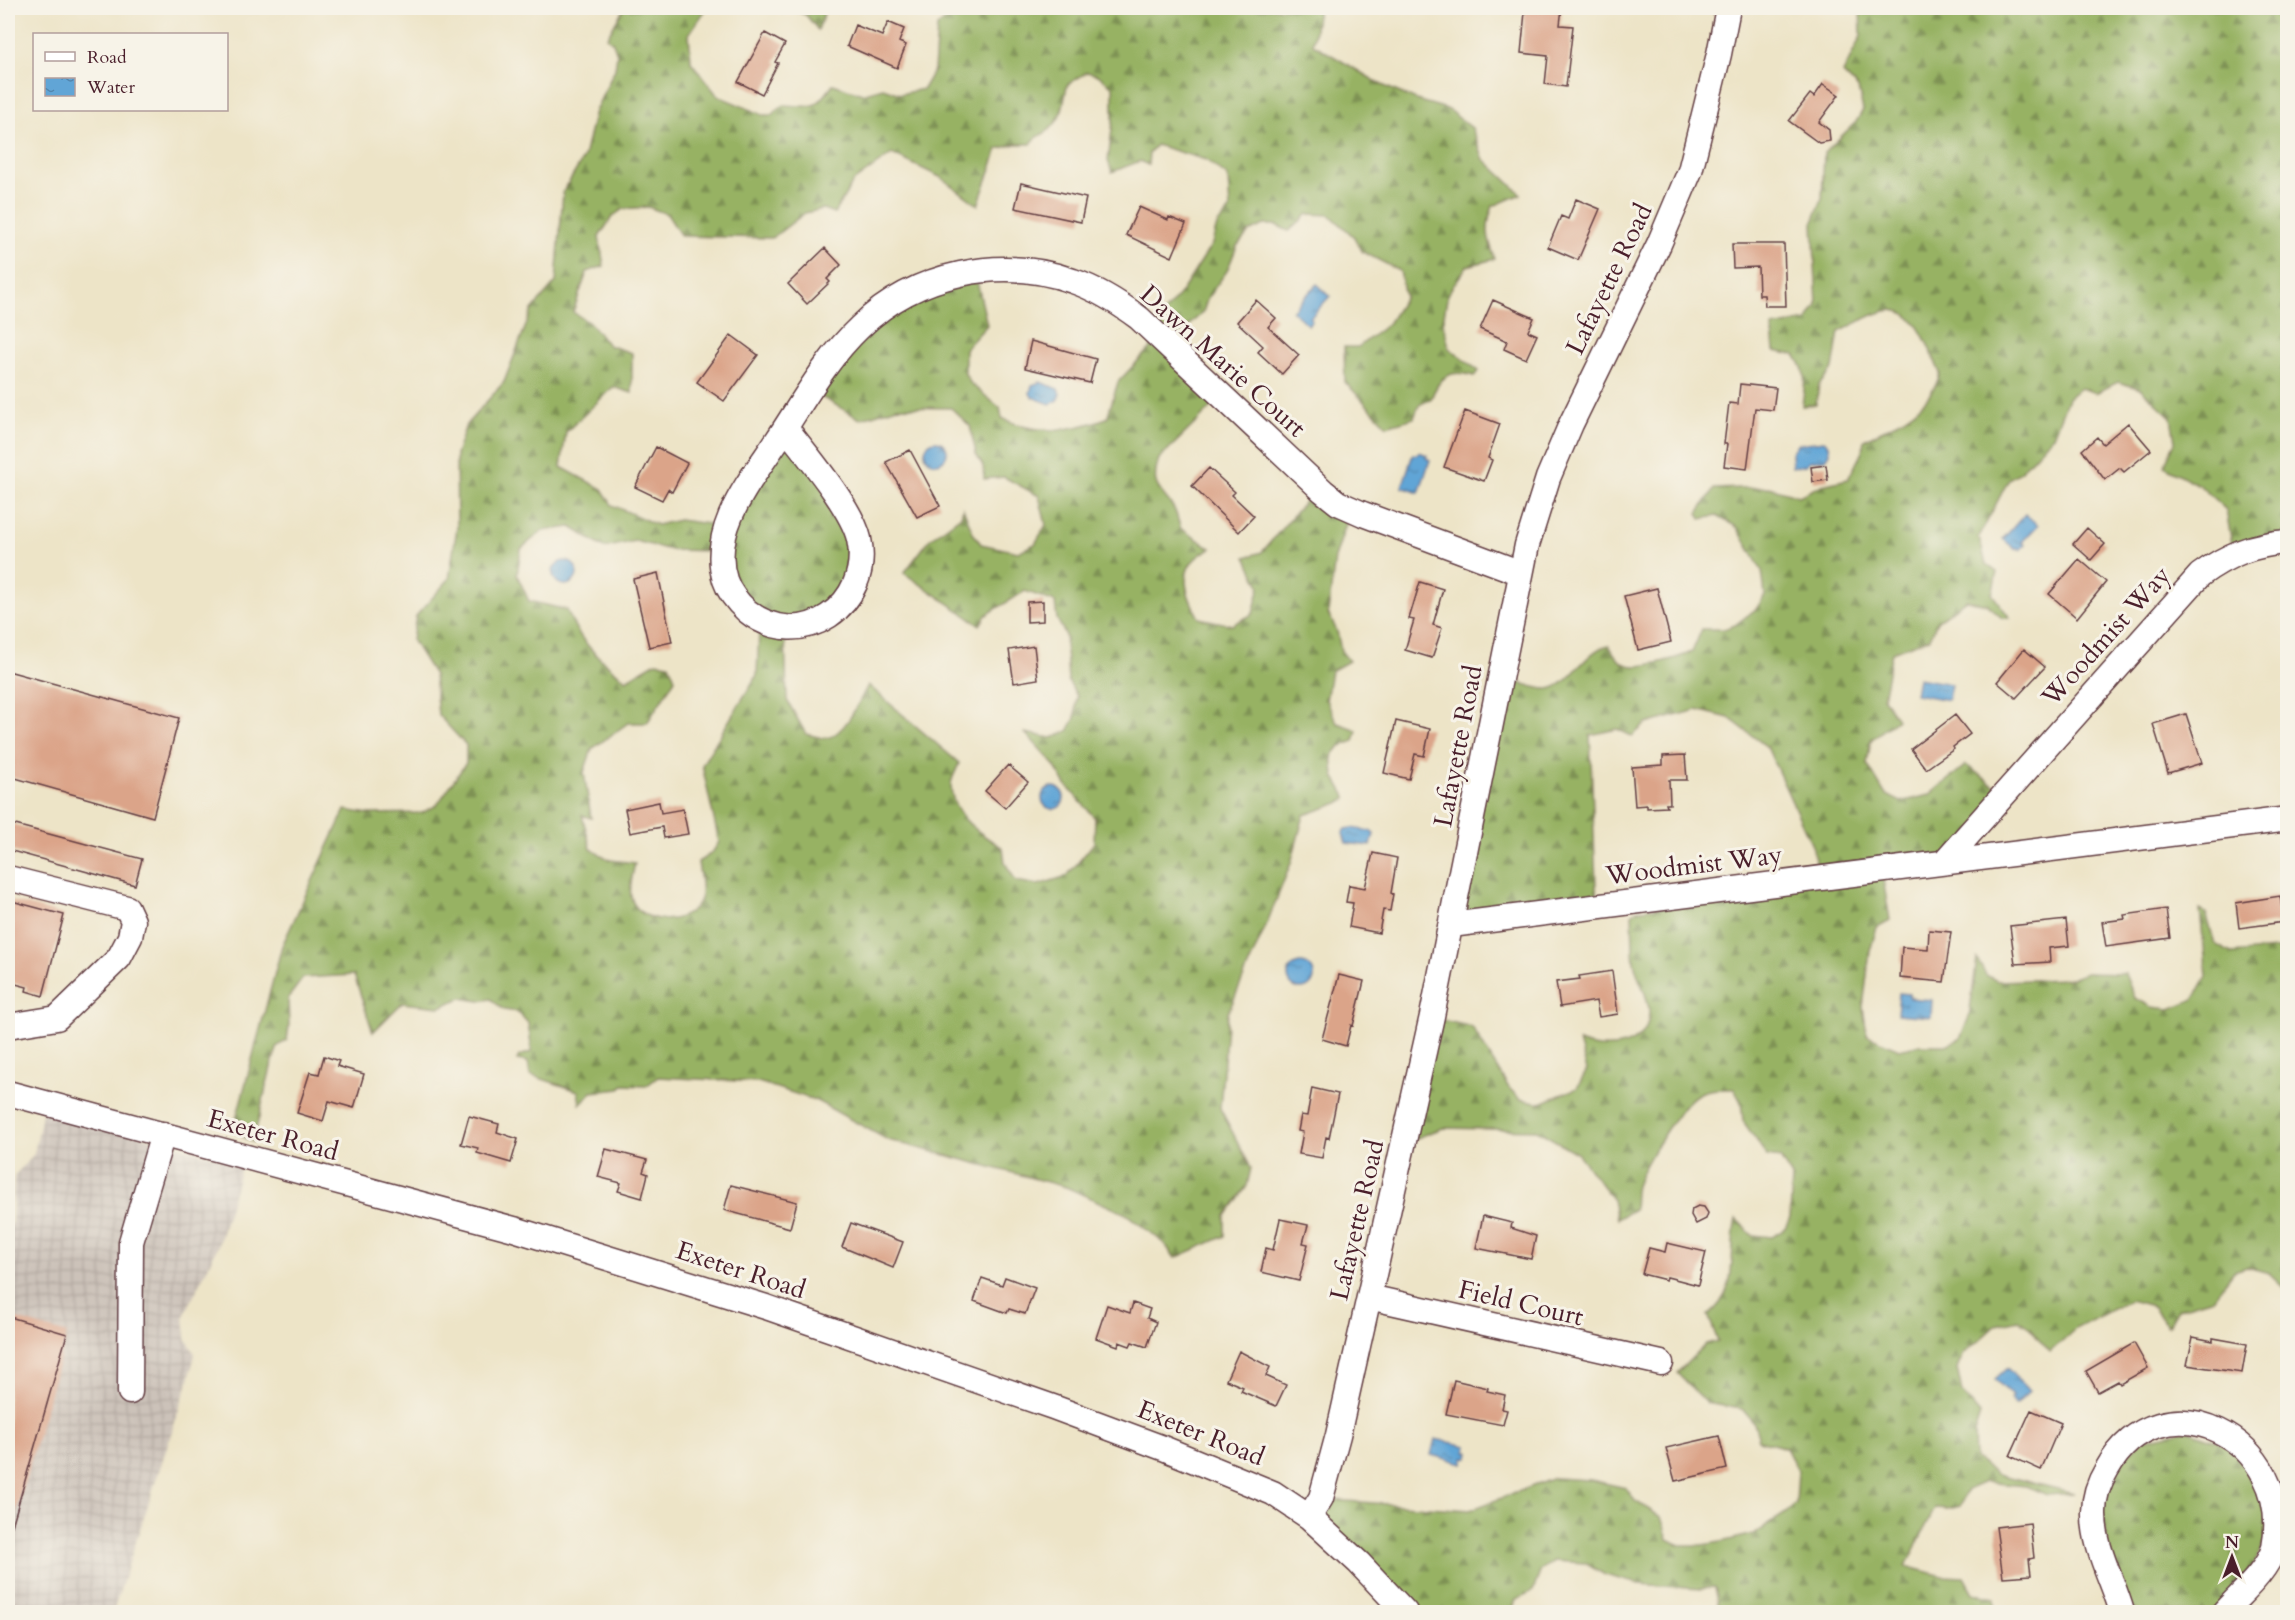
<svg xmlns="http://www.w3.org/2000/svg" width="2295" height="1620" viewBox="0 0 2295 1620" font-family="Cardo,serif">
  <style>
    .industrial { fill: url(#industrial-grid) }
    .forest { fill: url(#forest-firs); stroke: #706848; stroke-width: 1.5; fill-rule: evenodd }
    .water { fill: url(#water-ripples); stroke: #566280; stroke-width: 1.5 }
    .building { fill: #dba489 }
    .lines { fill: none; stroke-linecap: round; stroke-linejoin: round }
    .minor-casing { stroke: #623d42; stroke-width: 27 }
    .minor { stroke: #fff; stroke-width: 24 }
    .labels { text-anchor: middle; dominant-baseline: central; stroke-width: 6; stroke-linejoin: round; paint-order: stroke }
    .street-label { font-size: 26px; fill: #4a1f2b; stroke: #f7f3e8 }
  </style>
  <defs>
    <pattern id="industrial-grid" width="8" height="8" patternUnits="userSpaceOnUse" patternTransform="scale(1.5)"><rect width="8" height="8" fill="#ccc2b9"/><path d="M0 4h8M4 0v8" fill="none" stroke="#b1a69f"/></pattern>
    <pattern id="forest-firs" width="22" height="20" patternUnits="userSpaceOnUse" patternTransform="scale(1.5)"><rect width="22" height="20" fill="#97b264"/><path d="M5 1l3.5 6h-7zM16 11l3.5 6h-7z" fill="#7d9053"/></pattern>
    <pattern id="water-ripples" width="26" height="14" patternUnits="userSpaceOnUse" patternTransform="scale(1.5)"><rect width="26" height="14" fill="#61a5d6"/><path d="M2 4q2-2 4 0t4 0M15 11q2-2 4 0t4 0" fill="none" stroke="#5286ae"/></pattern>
  </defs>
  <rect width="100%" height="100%" fill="#f7f3e8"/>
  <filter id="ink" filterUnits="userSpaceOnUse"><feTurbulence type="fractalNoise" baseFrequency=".0167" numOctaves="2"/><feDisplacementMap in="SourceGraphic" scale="12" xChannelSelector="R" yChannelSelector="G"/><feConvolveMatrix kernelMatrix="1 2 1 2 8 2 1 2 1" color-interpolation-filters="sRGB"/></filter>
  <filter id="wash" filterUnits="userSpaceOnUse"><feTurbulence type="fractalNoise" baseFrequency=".008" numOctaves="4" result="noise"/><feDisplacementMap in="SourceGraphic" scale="24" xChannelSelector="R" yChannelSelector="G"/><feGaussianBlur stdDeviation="1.35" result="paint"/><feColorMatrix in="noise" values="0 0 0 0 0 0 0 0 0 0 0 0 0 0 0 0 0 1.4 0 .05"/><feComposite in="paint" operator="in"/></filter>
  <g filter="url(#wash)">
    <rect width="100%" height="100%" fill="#ede4c7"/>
    <path class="industrial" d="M43,1109L242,1164L218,1246L184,1316L186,1338L195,1354L190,1376L113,1612H8V1227L12,1224L14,1176L34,1154Z"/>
    <path class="forest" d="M624,8H707L689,34L691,62L718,96L763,115H771L784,105C814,107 816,110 833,84L862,94L883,88L900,94L923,89L934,70L937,27L960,8H1318L1313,44L1382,85L1416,100L1447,109L1472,128L1483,158L1521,194L1493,206C1485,227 1487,237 1495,259L1467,266L1448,293L1443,321L1449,348L1479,371L1474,376C1450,368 1439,377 1431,399L1419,405L1414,418L1387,426L1345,382L1344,347H1358L1388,324L1405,297L1400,271L1361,251L1354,237L1330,215L1308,214L1289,231L1276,225H1264L1249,232L1237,246L1227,271L1208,297L1203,312L1167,346L1217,402L1159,459C1150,487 1159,487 1173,507C1177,513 1178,522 1181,529L1211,548C1206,551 1200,554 1195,559C1177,575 1190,602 1199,618L1232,625L1253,614L1260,586L1246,557L1262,552L1312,493L1346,512L1347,521L1335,558L1328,613L1337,631L1341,651L1349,661L1331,671L1326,700L1337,723L1357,730L1354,741L1340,746L1332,756L1334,776L1347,798L1339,803L1304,815L1291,863L1265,928L1228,1013L1220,1108L1251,1168L1247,1186L1225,1217V1236L1175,1258L1164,1243L1126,1214L1066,1187L888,1140L815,1100L758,1082L658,1077L646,1086L623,1085L620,1089L592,1092L580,1104L578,1091L530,1075L528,1062L517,1060L519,1056L532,1052L528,1023L518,1012L504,1010L491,999L480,1001L461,998L440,1007L402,1003L373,1032L354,975L303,978L288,998L289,1026L287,1040L278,1046L271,1067L253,1142L233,1131L282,946L345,810L369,814L422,813L437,805L466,763V745L438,715L434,675L412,640L416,616L449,579L457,527L456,455L466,425L504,382L532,310L556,282L563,192L584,157L595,111L615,69L617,54L613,43L607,37ZM1087,72L1098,75L1113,87V121L1108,161L1112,172L1140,161L1148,165L1149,153L1156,145L1206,160L1228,177L1230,210L1217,225L1212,244L1181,293L1148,331L1155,343L1118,382L1107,418C1071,431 1037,436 1002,418L1000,408L971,384L965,374V349L987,325L977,281L891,305L818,395L860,419L897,407L951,408L970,426L976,454L983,466L984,479L1004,477L1039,496L1046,525L1035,544L1018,552L981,544L973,533L963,508L961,516L930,539L904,573L980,625L986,615L1025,591L1055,602L1057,619L1065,634L1068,681L1077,696L1075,718L1068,731L1052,738L1025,733L1052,762L1066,785L1095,818L1094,843L1067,876L1038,885L1016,881L1005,863L1003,848C980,834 951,816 951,785C951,778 957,770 959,763L868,685C860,700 845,735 826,738C820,738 812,735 806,734L787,700L785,632L859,585L845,513L792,439L724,526L679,520L657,525L612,505L602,489L561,467L566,432L613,387L632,393V353L608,345L591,324L573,312L587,272L604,266L599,237L612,217L623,209L648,207L667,214L681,236L772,238L805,213L823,209L834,213L853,182L892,154L940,177L978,205L998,149L1016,144H1031C1035,136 1044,135 1050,129C1063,118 1064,101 1067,85ZM571,527L604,548L635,541L671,550L717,551L759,631L757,675L702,765L719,842L712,853L698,862C699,873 704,890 700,899C690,927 637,927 631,896C629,886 633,873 635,863L610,860L591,849L582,815L591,818L584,772L592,749L628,723H647L675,679L669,664L656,662L626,680C599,659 579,642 567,610L529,601L517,575L521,549L542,531Z
      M789,8H826L818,30L806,15Z
      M1860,8H2287V552L2235,561L2226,510L2199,485L2164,466L2175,442L2171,417L2141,389L2118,382L2096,393L2080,388L2068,398L2053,436L2021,471L2009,479L1979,537L1986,564L1997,572L1992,594L2010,618H2002L1987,604L1966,600L1937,621L1930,638L1892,652L1883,698L1897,719L1871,740L1867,764L1885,794L1901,802L1929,795L1966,765L2010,797L1967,847L1883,879L1890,920L1877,927L1870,951L1863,1007L1867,1035L1899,1049L1918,1045H1946L1960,1039L1969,1017L1977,959L1986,975L1997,981L2070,979L2086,973L2125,974L2135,998L2152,1007L2170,1009L2194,999L2207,976L2200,910L2206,913L2215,944L2231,953L2287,948V1290L2269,1273L2247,1267L2234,1271L2213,1298L2177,1309L2168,1326L2152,1306L2130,1300L2075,1329L2050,1352L2030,1328L2018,1320L1996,1325L1964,1354L1957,1368L1962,1393L1980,1414L1974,1433L1975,1459L1997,1474L2074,1493L2047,1495L2026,1486L1985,1482L1967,1490L1960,1506L1948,1509L1935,1508L1906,1566L1943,1576L1964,1577L1973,1593L1995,1598V1612H1720L1715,1587L1700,1589L1639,1584L1605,1575L1585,1563L1554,1561L1541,1570L1533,1591L1516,1599L1512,1612H1406L1313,1521L1319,1499L1470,1510L1554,1478L1591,1480L1626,1488L1635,1501L1661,1517L1668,1539L1680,1545H1702L1721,1542L1754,1534L1786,1513L1796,1503L1798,1471L1786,1448L1759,1440L1754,1423L1742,1409L1706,1403L1677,1373L1706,1344L1718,1341L1708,1315C1741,1291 1728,1252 1736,1219L1752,1235L1772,1237L1783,1231L1790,1218L1792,1177L1780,1158L1767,1156L1743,1121L1741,1102L1734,1089C1722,1089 1709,1088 1698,1094C1678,1106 1644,1164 1636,1186C1634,1193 1635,1202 1634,1209L1617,1219L1613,1200L1578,1154L1537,1130L1443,1128L1406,1142L1433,1018L1472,1027L1509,1088L1520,1099L1541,1103L1577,1088L1587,1070L1579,1042C1607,1053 1650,1049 1649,1010C1648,994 1636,977 1634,961C1632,946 1633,930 1632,914L1637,910L1818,882L1813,848L1767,747L1729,718L1697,710L1646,724L1632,736L1617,729L1590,735L1597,911L1458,919L1501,677C1513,680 1537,690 1548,689C1571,687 1584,650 1609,645C1614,654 1618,662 1628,665C1642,669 1678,658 1692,652L1702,629H1724L1735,625L1757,608L1765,595L1762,571L1737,527L1717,516L1701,519L1698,513L1714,489L1769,487L1799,496L1822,485L1848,479L1862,452L1864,440C1894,424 1931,409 1940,373C1930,352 1917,304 1886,311C1872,313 1852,326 1839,332L1833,369L1819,385L1816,404L1802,406C1804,385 1809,373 1795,355L1774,351L1772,327L1807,321L1817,305L1813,222L1822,199L1824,153L1856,122L1863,110L1858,88L1843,73L1861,36Z
      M2187,1430L2238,1448L2277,1520L2230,1612H2117L2098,1486L2142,1440Z"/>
    <path class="water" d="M1317,284L1330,296L1310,318L1312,320L1308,325L1292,311Z
      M1040,382L1058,389L1060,394L1057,401L1050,404L1032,397L1030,393L1032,385Z
      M1824,441L1829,445L1830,453L1826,459L1810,461L1805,465L1792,467L1791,453L1798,444Z
      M925 452a11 11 0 1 1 22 0a11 11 0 1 1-22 0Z
      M1419,452L1427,455L1426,458L1430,460L1419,493L1402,487L1413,454L1417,455Z
      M2025,514L2038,525L2022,542L2025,545L2020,550L2018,548L2016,550L2003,539Z
      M553 573a12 12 0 1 1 24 0a12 12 0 1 1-24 0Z
      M1918,678L1951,684L1948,700L1915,694Z
      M1042 798a11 11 0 1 1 22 0a11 11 0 1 1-22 0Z
      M1352,828L1370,831L1374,834L1371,846L1346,843L1343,833L1346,829Z
      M1288 976a13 13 0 1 1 26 0a13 13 0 1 1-26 0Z
      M1899,993L1909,994V998L1932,1000L1931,1017L1897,1014Z
      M2007,1368L2029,1391L2015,1405L2010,1399L2012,1396L1995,1379Z
      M1435,1439L1467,1446L1466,1451L1469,1452L1468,1458L1464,1457L1463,1463L1431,1455Z"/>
    <g id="blocks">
      <path class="building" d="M1528,8H1562L1560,25L1573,26L1566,87L1545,84L1548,56L1521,53L1525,12H1527Z
        M888,22L904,29L899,42L906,45L897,68L847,46L855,25L882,36Z
        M765,33L785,44L775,62L778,63L762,94L738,82Z
        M1823,84L1839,95L1819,122L1829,130L1830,141L1819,143L1789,121L1810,94L1814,97Z
        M1021,183L1086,198L1081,222L1015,208Z
        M1576,199L1600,209L1578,260L1548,247L1561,216L1568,219Z
        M1139,207L1168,220L1169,217L1186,224L1172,257L1126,235Z
        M1732,244H1784L1786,306H1765L1764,295H1759L1758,267L1733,268Z
        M825,248L841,265L827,279L830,282L807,304L788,284Z
        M1256,300L1276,318L1268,327L1299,355L1282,374L1258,352L1263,346L1237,322Z
        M1493,300L1534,318L1528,331L1537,335L1526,359L1504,349L1507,341L1480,329Z
        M731,335L758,355L724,401L697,382Z
        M1031,341L1096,359L1090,383L1025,368Z
        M1740,384L1776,388L1773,410L1755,408L1747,469L1724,466L1727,444H1724L1729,403L1738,404Z
        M1465,411L1500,424L1488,458L1492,460L1484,481L1444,467Z
        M2128,423L2151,450L2124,472L2120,468L2105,480L2082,450L2097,437L2103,444Z
        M656,447L687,463L672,492L668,489L662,500L635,487Z
        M910,450L940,506L917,517L886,462Z
        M1826,465L1828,480L1813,482L1811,467Z
        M1209,468L1235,492L1232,495L1254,516L1239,532L1192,486Z
        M2087,528L2105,544L2091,560L2073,544Z
        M2079,559L2106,582L2077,618L2049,594Z
        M658,573L672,642L649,647L633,579Z
        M1420,582L1443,589L1433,625L1442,628L1432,658L1405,650L1414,620L1409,619Z
        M1657,588L1671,642L1638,650L1624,596Z
        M1043,601V621L1027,622V602Z
        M1034,646L1038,679L1014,683L1009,650Z
        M2024,649L2045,667L2016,698L1997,682Z
        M8,671L179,718L153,817L8,776Z
        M2186,714L2202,763L2168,773L2153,724Z
        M1955,715L1970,734L1953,747L1954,749L1926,769L1911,749Z
        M1396,721L1430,729L1424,756L1415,754L1409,779L1384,773Z
        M1685,755L1687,780H1669L1670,804H1666L1667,807L1647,808V805L1635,806L1632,767L1663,765V756Z
        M1008,765L1028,782L1005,808L985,791Z
        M659,802L661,813L683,809L688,834L664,838L662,827L630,833L625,809Z
        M8,823L142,859L135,885L8,850Z
        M1373,853L1397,858L1391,893L1393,894L1390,911L1383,910L1379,933L1349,927L1353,903L1346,902L1349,885L1365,888Z
        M2280,896L2284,922L2239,928L2236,903Z
        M8,900L64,915L43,996L26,991L27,987L8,982Z
        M2166,909L2170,938L2106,947L2102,922L2125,919L2124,915Z
        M2066,920L2069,946L2049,948L2050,962L2015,964L2010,926Z
        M1929,930L1951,932L1944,982L1900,978L1902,947L1928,949Z
        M1612,971L1618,1014L1599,1017L1596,1001L1560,1007L1556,982L1580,979L1579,976Z
        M1339,975L1364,981L1353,1026L1351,1025L1346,1046L1322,1039Z
        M324,1056L339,1061L337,1066L364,1074L354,1108L329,1101L323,1121L297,1113L310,1072L319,1074Z
        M1312,1088L1338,1094L1329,1138L1326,1137L1322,1158L1299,1154L1303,1132L1298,1131L1301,1115L1307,1116Z
        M469,1116L499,1124L497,1132L518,1139L511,1163L477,1153L478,1148L461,1144Z
        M606,1149L647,1160L643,1172L648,1174L642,1198L618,1191L621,1183L598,1177Z
        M731,1185L797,1202L790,1228L724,1210Z
        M1698,1206L1704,1207L1708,1213L1706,1219L1696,1224L1691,1215L1692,1209Z
        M1483,1216L1512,1223L1511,1228L1536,1236L1531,1259L1476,1248Z
        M1280,1219L1308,1225L1303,1243L1308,1244L1299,1281L1261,1272L1266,1248L1273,1250Z
        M851,1223L903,1242L893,1268L842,1247Z
        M1667,1243L1706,1252L1698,1285L1667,1277L1666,1280L1642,1274L1649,1248L1665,1252Z
        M1005,1277L1035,1288L1025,1314L1009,1309L1007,1313L974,1301L982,1278L1002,1285Z
        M1133,1303L1150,1309L1147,1318L1156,1322L1147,1347L1132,1342L1130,1346L1119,1342L1118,1346L1096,1338L1107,1305L1130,1313Z
        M10,1317L67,1334L12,1526L8,1525V1327Z
        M2193,1337L2213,1341V1338L2247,1344L2242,1373L2187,1365Z
        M2134,1343L2148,1368L2120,1384L2118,1381L2098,1392L2086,1371Z
        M1239,1351L1270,1367L1266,1376L1286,1385L1276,1406L1241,1391L1243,1387L1226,1380Z
        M1454,1380L1488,1388L1487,1391L1505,1395L1502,1409L1507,1410L1503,1425L1446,1414Z
        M2031,1410L2061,1423L2041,1470L2010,1456Z
        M1719,1436L1727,1469L1675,1481L1666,1448Z
        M2030,1523L2034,1558L2029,1559L2031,1575L2003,1577L1996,1527Z"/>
    </g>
  </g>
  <g filter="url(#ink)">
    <use href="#blocks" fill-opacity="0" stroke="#623d42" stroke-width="1.5"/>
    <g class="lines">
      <defs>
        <path id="minor" d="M786,428C806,454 852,508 859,539C873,604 801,655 747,611C738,603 729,592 725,580C709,530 750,481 776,442C802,403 826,359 860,327C915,273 1001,255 1073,281C1097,289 1119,303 1139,318L1323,491L1338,503L1363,514L1521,573
          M1944,862L2200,575C2227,555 2254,544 2288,542
          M8,878L127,908L133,921L130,937L119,958L57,1018L8,1026
          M1451,925L2288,819
          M8,1093L514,1229L766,1307L1053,1407L1163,1448L1273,1493L1309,1517L1359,1563L1405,1612
          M1369,1297L1661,1363
          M130,1392L131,1242L163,1134
          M1309,1517L1321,1498L1338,1435L1432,1016L1527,545L1548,478L1571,424L1659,244L1690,171L1719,54L1728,8
          M2122,1612C2113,1580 2093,1547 2094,1512C2094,1497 2099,1482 2107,1469C2161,1372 2295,1438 2274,1548C2266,1573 2241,1593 2224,1612"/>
      </defs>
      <use href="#minor" class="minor-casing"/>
      <use href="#minor" class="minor"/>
    </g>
  </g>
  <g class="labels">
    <g class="street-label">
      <text transform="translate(1609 279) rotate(-64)">Lafayette Road</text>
      <text transform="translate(1223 361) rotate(42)">Dawn Marie Court</text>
      <text transform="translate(2106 636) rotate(-48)">Woodmist Way</text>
      <text transform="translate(1458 746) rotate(-79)">Lafayette Road</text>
      <text transform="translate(1694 865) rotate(-7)">Woodmist Way</text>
      <text transform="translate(273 1135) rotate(15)">Exeter Road</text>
      <text transform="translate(1357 1220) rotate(-77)">Lafayette Road</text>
      <text transform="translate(741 1270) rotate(18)">Exeter Road</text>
      <text transform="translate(1521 1303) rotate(13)">Field Court</text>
      <text transform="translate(1201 1433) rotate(22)">Exeter Road</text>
    </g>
  </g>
  <rect width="2295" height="1620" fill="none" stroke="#f7f3e8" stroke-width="30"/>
  <rect x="33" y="33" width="195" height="78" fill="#f7f3e8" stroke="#b29e9c" stroke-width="1.5"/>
  <rect x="45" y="52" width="30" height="9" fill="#ffffff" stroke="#b29e9c" stroke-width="1.5"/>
  <text x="87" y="63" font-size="18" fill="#4a1f2b">Road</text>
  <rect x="45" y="78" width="30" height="18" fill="url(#water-ripples)" stroke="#b29e9c" stroke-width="1.5"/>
  <text x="87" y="93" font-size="18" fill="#4a1f2b">Water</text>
  <g transform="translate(2232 1557)" stroke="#f7f3e8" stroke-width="4.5" paint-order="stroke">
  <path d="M0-4.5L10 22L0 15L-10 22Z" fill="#4a1f2b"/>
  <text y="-9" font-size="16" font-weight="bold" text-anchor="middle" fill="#4a1f2b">N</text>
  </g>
</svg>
